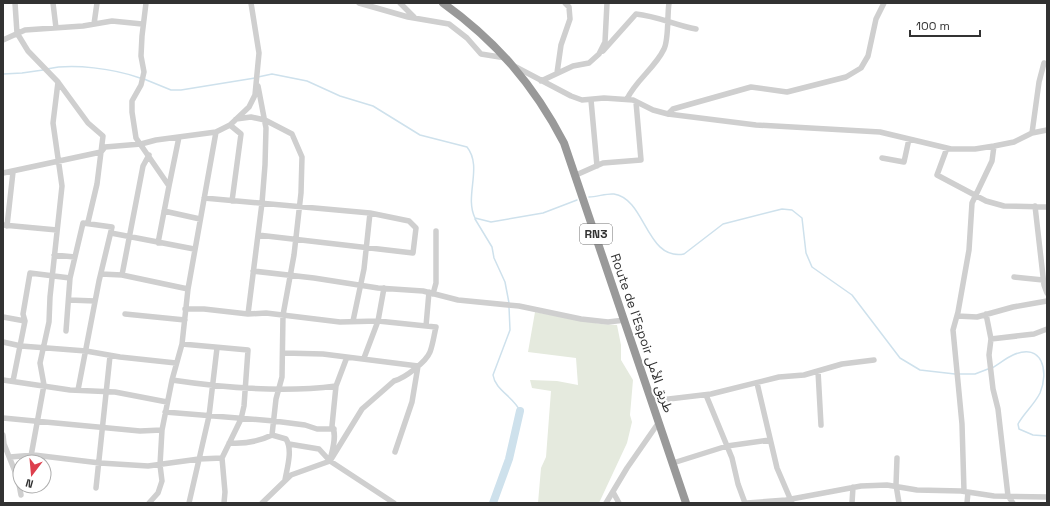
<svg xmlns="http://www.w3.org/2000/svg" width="1050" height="506" viewBox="0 0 1050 506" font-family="'Space Grotesk','Noto Sans Arabic',sans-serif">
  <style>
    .green { fill: #e5eade }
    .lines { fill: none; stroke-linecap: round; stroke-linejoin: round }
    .stream { stroke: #cee1ec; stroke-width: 1.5 }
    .river { stroke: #cee1ec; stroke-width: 8 }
    .minor { stroke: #cfcfcf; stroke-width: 5.5 }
    .highway { stroke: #999; stroke-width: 8 }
    .labels { text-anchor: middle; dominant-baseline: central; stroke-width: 4; stroke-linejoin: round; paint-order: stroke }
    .shield { fill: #fff; stroke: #707070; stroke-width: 1 }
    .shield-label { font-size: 12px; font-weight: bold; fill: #323232 }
    .street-label { font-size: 13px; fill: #323232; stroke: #fff }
  </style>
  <rect width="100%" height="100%" fill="#fff"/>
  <path class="green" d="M535,312L601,324L617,325L621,345V360L633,380L630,415L632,422L627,443L599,503H538L541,468L546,457L551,391L532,388L530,380L557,381L578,385L576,358L528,352Z"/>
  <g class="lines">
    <path class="stream" d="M47,69C73,63 115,69 140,78
      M3,74L22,73L43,70
      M258,77L272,74L307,81L340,96L373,106L420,135L467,147C483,167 464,196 475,218L491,222L543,213L577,200
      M144,79L171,90H181L255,78
      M589,197C597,197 607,193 614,194C646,199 646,261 684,254L723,224L782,209L792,210L802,218L806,253L812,267L852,295L900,358L920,370L955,374
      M475,219L492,247L494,258L505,282L509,303
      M509,307L510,330L493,375C495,390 514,397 520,411
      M992,368C999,364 1006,358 1013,355C1043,342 1049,372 1040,393C1034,405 1024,413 1018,424L1019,429L1033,435L1047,436
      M959,374H975L988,369"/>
    <path class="river" d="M493,503L509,459L520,411"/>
    <path class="minor" d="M15,3L17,33L28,51L58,82L88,123L103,136L97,184L88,222
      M53,3L56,28
      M146,3L142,36L141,56L144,72L141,85L132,101V112L136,138L169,186L158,243
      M359,3L408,17L449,24L467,38L481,54L506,58
      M400,3L414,17
      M94,24L97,3
      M3,40L25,30L83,26L112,21L142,24
      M603,51L636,14C657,16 675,25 696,29
      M514,66L571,96L582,100L604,98L633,100L653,110L668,114L756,125L880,132L951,149H975L994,146L1014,142L1032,133L1047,130
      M557,73L561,45L570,19L569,7L565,3
      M541,81L573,66L589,63L599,54L605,42L607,3
      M627,99C636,80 655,68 664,49C669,39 667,16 669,3
      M591,100L597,166
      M668,114L673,109L751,87L787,92L846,77L861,68L868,56L876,19L884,3
      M236,119L251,117L265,120L292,134L302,157L301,193L294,255L283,315L282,377L276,399L272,435
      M230,125L241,134L232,201
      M1032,133L1039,82L1044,63
      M947,148L937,175L986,201L1004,206L1047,207
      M882,158L904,162L909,139
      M3,173L101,152L105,147L141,144L156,140L216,132L230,125L249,107L255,95L259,53L251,3
      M576,175L603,163L641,160L636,102
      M169,186L179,137
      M204,198L370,213L409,221L416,228L413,253L258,235
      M1035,206L1044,285L1047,293
      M164,211L200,219
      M3,225L57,230
      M7,226L13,172
      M111,233L194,249
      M54,255L75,257
      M253,271L314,278L378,288L423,291L458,300L519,306L581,319L608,322L625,320
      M101,274L122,275L188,289
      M122,275L143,166L149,155
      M1014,277L1043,280
      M433,294L436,283V231
      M69,300L95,301
      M185,309H204L248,314L266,313L340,322L378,321L426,326
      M125,314L185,320
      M248,314L262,203L265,165L266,128L258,86
      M986,314L991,339L989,355L993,389L998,409L1008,496L1013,503
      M957,316L977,317L1013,307L1047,301
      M3,317L25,321
      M353,321L364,269L370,213
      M66,331L70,278L83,223L112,227L99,281L78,390
      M991,339L1034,334L1047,329
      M3,342L21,346L86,351L120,357L176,363
      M182,344L248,350L244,406L241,419L222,458L225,492L224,503
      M284,353L323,354L418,366L412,402L395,452
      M364,358L378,321L384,288
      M818,371L821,425
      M3,380L70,390L115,392L167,402
      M172,380C225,388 282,393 336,386
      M13,381L25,321L23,314L30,273L70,278
      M757,383L777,468L792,503
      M706,395L732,458L738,484L745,503
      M652,401L711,394L779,377L804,375L842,364L874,360
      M165,412L274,421L305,425L317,429H334
      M3,418L140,431L162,430
      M3,435L4,444L18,479L21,495
      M229,443C245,444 258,442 272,435L286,439C293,450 287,468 285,480
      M289,444L319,449L330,461L394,503
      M31,456L44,385L40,363L49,322L50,297L62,186L53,123L58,82
      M331,456C333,448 337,434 332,426L336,386L347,357
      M10,457L34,455L100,463L148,466L199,459L222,458
      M897,458L896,485L899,503
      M673,463L727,446L770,440
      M96,488L110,356
      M964,491L962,424L953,330L958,312L969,250L972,203L992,161L994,146
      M613,492L619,503
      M149,503L158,493L162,481L160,465L162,430L172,380L182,344L188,289L216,132
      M189,503L209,416L217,348
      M262,503L291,475L330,461L362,409L394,381C405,378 426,362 430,352C433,344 434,335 436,327L426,326L429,292
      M606,503L627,468L659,422
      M747,503L786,500L861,486L887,485L917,490L961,491L994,496L1047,497
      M852,503L853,487
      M967,503L968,492"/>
    <path class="highway" d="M443,3C496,41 534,85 564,143L686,503"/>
  </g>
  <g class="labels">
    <rect class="shield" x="580" y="224" width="32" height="20" rx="3"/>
    <g class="shield-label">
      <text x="596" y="234">RN3</text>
    </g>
    <g class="street-label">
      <text transform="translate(642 333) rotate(71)">Route de l’Espoir طريق الأمل</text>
    </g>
  </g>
  <rect width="1050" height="506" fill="none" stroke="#323232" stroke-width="8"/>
  <g transform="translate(32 474) rotate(196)"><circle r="19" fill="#ffffff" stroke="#adadad"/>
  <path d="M0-3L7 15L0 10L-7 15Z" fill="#dd3f4d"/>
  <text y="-6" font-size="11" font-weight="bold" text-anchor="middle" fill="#323232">N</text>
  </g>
  <path d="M910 30v6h70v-6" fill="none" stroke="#323232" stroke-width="2"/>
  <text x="916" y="30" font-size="12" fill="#323232" stroke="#ffffff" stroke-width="3" paint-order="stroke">100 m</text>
</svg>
